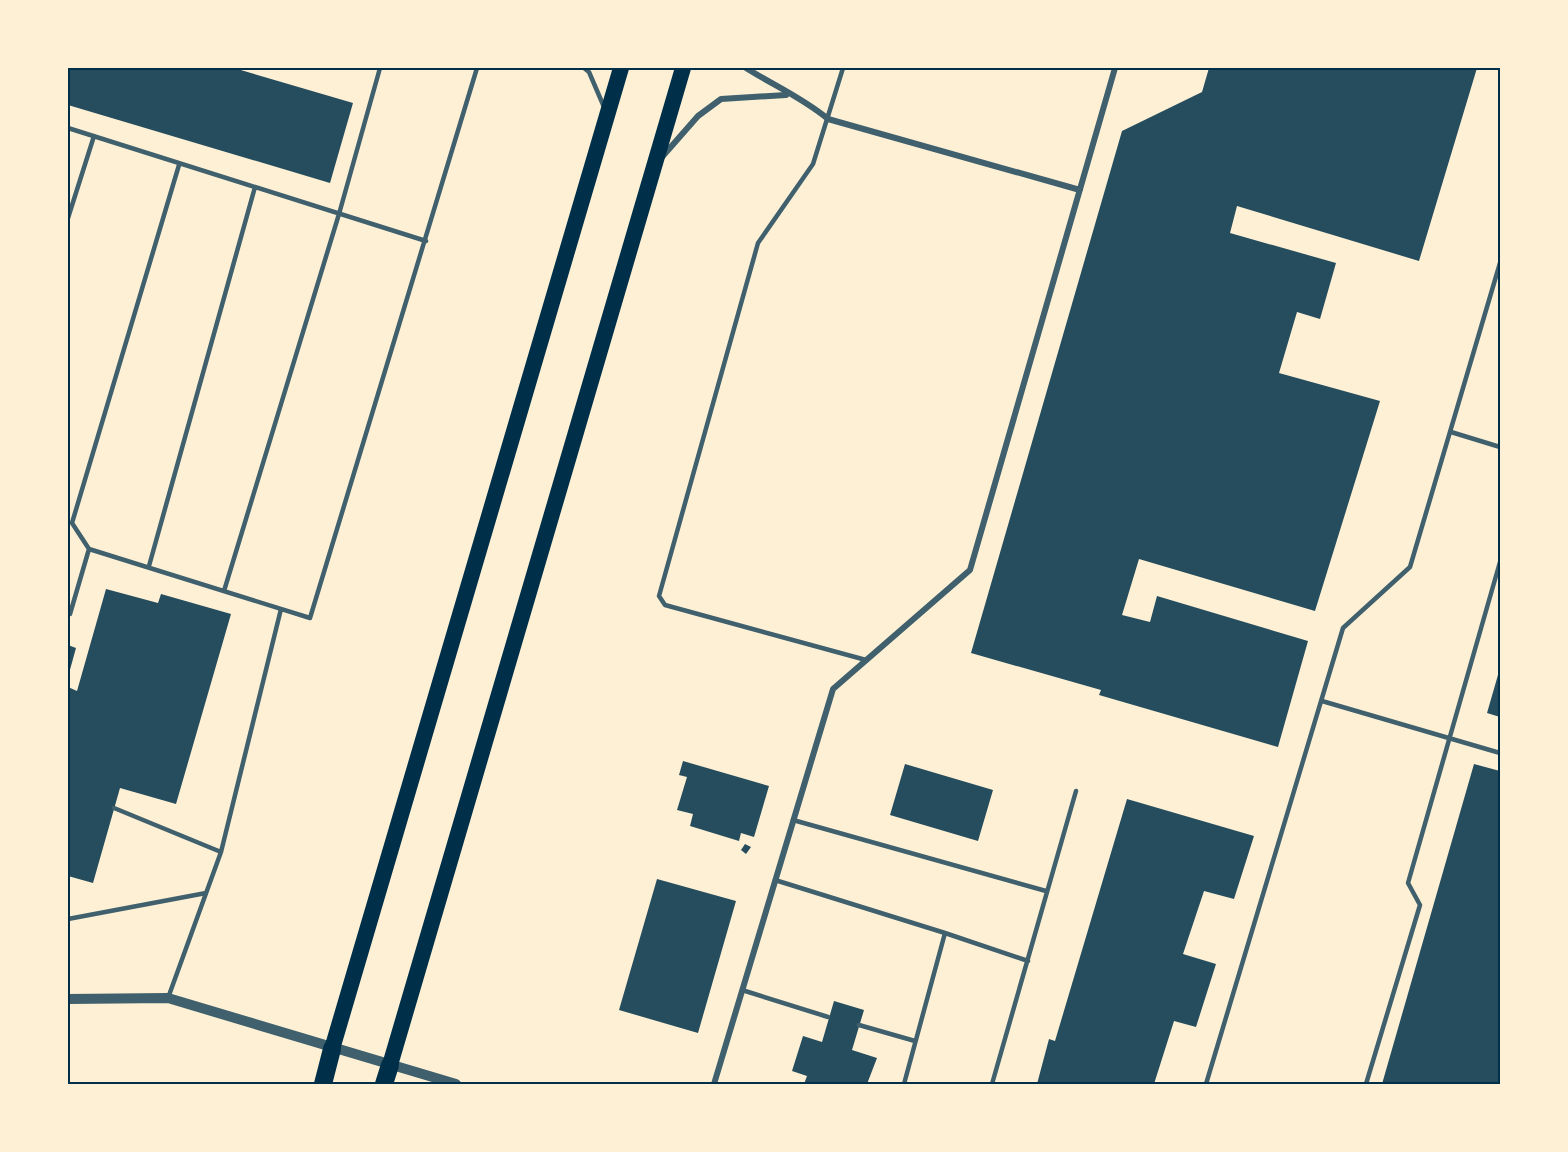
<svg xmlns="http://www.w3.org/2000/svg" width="1568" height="1152" viewBox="0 0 1568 1152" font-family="Rubik,sans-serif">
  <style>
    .building { fill: #264d5e }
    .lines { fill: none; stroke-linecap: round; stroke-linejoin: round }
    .service { stroke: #3f606c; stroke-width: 4.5 }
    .minor { stroke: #3f606c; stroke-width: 6 }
    .tertiary { stroke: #3f606c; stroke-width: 10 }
    .trunk { stroke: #003049; stroke-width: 16 }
    .motorway { stroke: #003049; stroke-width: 18 }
    .neatline { fill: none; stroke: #003049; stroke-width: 2 }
  </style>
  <rect width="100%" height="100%" fill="#fdf0d5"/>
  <path class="building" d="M68,68H234L353,103L330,183L68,105Z
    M1209,68H1477L1419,261L1237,206L1230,233L1336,263L1320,319L1297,312L1279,373L1380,401L1315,611L1139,559L1122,615L1150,622L1157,596L1308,641L1278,747L1099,695L1101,690L971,653L1122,131L1202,92Z
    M106,589L158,603L161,594L231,614L176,804L120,788L93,883L68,876V687L77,691Z
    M68,645L76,648L68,677Z
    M1500,668V717L1487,713Z
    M683,761L769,786L754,837L741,833L739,841L690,826L693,814L677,810L687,777L679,775Z
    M905,764L993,790L978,841L890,815Z
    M1474,764L1500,771V1072L1498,1081L1500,1084H1382Z
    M1127,799L1254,836L1234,899L1204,891L1183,954L1216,964L1196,1027L1174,1021L1154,1084H1037L1049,1039L1055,1041Z
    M745,844L751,847L746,854L741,850Z
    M657,879L736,901L698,1033L619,1010Z
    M834,1001L864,1010L852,1050L877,1058L867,1084H804L807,1076L792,1071L803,1036L822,1042Z"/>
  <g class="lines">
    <path class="service" d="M584,68L589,72L604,107
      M843,68L813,164L758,243L659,596L665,605L866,660
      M68,128L426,241
      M179,165L72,523L89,549L310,618L477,68
      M68,218L94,136
      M1451,432L1500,447
      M149,566L255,187
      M224,591L339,214L380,68
      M68,614H70L89,549
      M1322,701L1500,753
      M114,808L221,852
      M793,820L1046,891
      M775,880L945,933L904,1084
      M68,919L206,893
      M945,933L1028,961
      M742,990L828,1017
      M168,998L221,852L281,609
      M859,1025L915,1041
      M992,1084L1076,791
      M1206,1084L1343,628L1410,567L1500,263
      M1366,1084L1420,905L1408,883L1500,562"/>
    <path class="minor" d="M746,68C773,85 803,98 828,119L1080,190
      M662,157L698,116L721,99L786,95
      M714,1084L833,689L970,570L1115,68"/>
    <path class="tertiary" d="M68,999L168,998L456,1084"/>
    <path class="trunk" d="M332,1049L621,68
      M390,1065L683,68"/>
    <path class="motorway" d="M323,1084L332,1049
      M384,1084L390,1065"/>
  </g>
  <rect width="1568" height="1152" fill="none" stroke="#fdf0d5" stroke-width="138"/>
  <rect x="69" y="69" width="1430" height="1014" class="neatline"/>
</svg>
